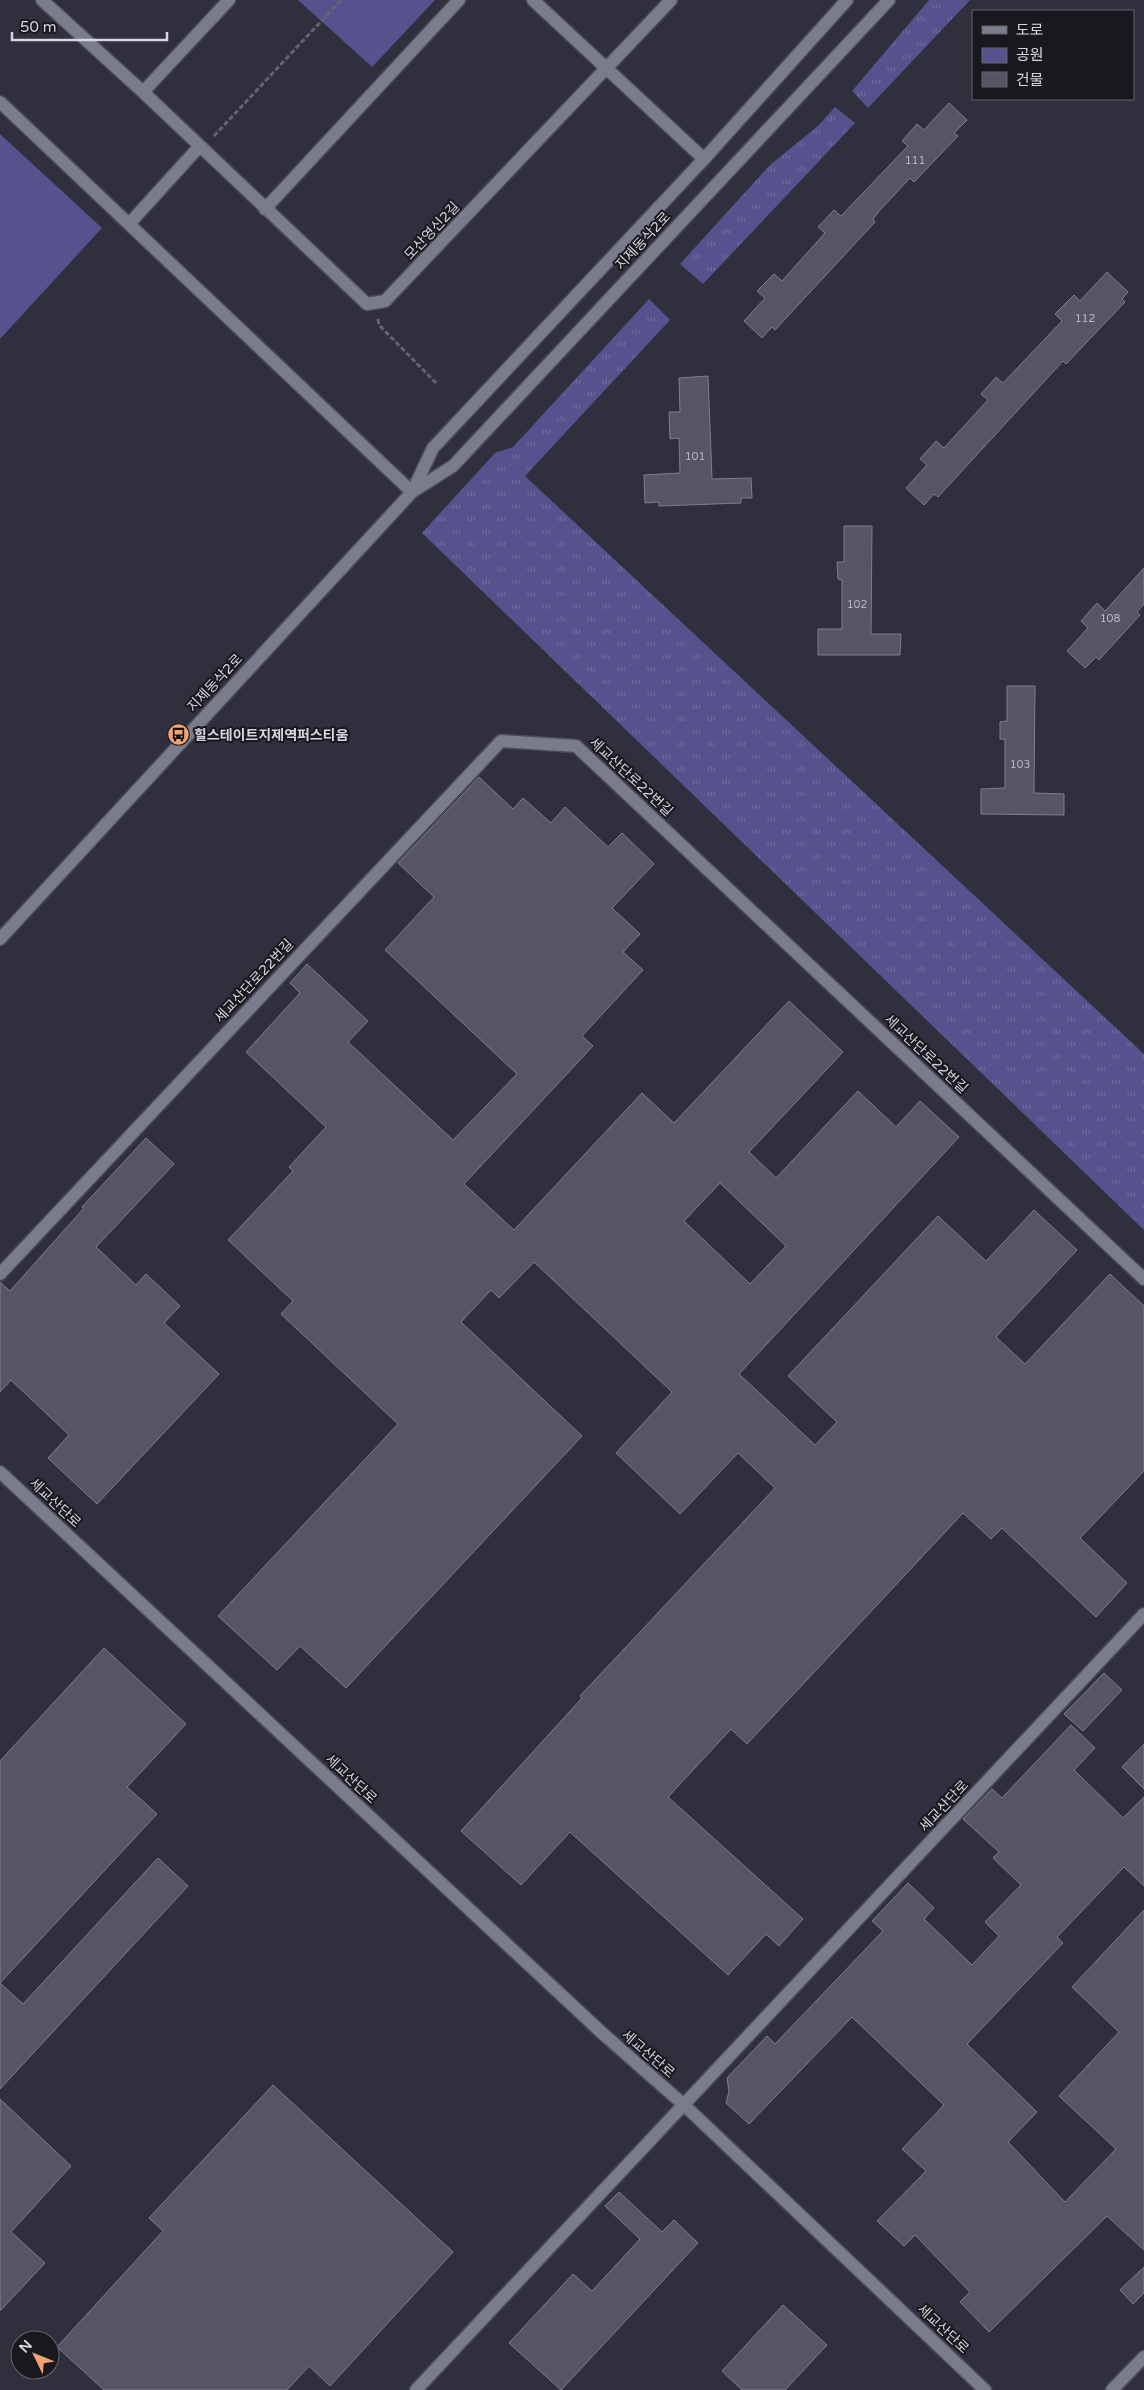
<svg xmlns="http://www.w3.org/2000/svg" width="1144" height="2390" viewBox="0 0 1144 2390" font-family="'Varela Round','Noto Sans KR',sans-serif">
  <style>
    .grass { fill: url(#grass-tufts) }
    .park { fill: #55528d }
    .building { fill: #555564; stroke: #7e7e8e; fill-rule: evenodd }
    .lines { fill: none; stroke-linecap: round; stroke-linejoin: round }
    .minor-casing { stroke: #4c4c58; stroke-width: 15 }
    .tertiary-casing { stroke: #4c4c58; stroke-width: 15 }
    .path { stroke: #646470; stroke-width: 3; stroke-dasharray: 5 2.5; stroke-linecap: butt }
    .minor { stroke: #7a7b8b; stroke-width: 12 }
    .tertiary { stroke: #7a7b8b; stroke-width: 12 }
    .labels { text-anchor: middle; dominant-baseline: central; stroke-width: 4; stroke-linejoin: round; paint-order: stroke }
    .number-label { font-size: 11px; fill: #b6b6c0 }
    .street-label { font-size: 14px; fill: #d6d6df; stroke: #18181e }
    .poi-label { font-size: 14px; font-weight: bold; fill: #d6d6df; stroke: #18181e; text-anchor: start }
  </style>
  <defs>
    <pattern id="grass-tufts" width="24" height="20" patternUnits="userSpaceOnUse" patternTransform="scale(1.25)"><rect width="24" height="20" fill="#55528d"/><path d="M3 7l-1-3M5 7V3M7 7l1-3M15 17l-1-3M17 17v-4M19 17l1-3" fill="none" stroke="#6d6a9d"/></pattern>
  </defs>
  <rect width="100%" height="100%" fill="#2f2f3d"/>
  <path class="grass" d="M929,0H970L868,108L852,91Z
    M835,107L855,123L703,284L680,264L770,165L819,125Z
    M649,299L670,320L525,476L1144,1054V1230L422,533L495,453L513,447Z"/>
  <path class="park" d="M298,0H435L372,67Z
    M0,134L102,228L0,339Z"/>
  <path class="building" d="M949,103L967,120L954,133L958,136L914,182L910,178L881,209L873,219L875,222L775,330L772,327L762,338L744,321L765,298L757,291L774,274L782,281L825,233L818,227L834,210L841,216L908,146L902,141L917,124L924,130Z
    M1107,272L1128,292L1122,299L1125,302L1066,364L1063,361L938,497L934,494L924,505L906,488L927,465L920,459L936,441L944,448L988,400L981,394L996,377L1003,383L1062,321L1055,314L1074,295L1080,301Z
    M708,376L712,479L751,478L752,498H741V503L659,506V502L645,503L644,475L680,473L679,438L670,439L669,412H680L679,378Z
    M844,526H872L871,634H901L900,655H818V629H842V580L838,579L837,562H844Z
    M1144,568V604L1137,612L1140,615L1099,660L1096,657L1085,668L1067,651L1088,628L1081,621L1097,603L1105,611Z
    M1007,686H1035L1034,793L1064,794V815L981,814V789L1005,788V739H1000V722L1007,721Z
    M479,777L513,809L523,798L551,823L565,807L608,847L622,833L654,864L612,908L640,934L623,952L643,970L582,1036L593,1046L464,1184L514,1230L642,1093L674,1123L789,1001L843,1052L749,1152L776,1178L858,1091L896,1127L920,1101L959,1137L739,1374L815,1445L837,1422L788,1376L938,1216L986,1261L1034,1210L1077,1250L996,1337L1025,1364L1110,1274L1144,1306V1471L1080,1538L1127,1583L1096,1617L1002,1528L991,1539L963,1513L747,1744L731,1729L668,1797L803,1919L779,1946L766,1934L728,1975L570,1832L521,1885L461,1831L582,1698L580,1696L775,1488L738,1453L680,1514L616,1453L672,1392L534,1262L499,1298L491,1290L461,1322L582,1436L346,1688L300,1646L277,1670L218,1616L398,1424L281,1314L293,1301L228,1240L293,1171L289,1167L326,1127L246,1052L300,993L290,983L307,964L368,1021L348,1042L453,1140L517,1074L385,950L434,897L398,863ZM720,1183L786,1246L750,1284L684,1221Z
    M146,1138L174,1164L96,1247L136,1285L146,1274L180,1306L164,1323L219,1374L97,1504L48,1458L69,1435L11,1380L0,1392V1282L10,1291L84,1208L82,1207Z
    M104,1648L186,1724L127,1787L157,1814L0,1983L23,2004L158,1858L188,1886L0,2089V1761Z
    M1104,1673L1122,1690L1083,1731L1064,1714Z
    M1071,1725L1095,1748L1074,1770L1123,1818L1144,1797V1886L1124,1867L1057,1937L1063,1943L967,2044L1037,2112L1008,2142L1065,2202L1116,2149L1059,2096L1119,2032L1072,1987L1144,1910V2250L1107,2216L989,2332L960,2302L970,2292L915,2235L904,2246L877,2221L926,2171L902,2149L944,2105L852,2017L749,2124L726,2103L729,2091L727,2078L767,2036L775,2044L883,1931L872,1921L908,1883L934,1908L924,1919L972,1965L999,1936L985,1922L1021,1885L993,1858L999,1852L963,1819L992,1789L1002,1798Z
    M1144,1744V1789L1122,1767Z
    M273,2085L453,2252L330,2386L309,2366L287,2390H104L57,2347L163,2231L149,2218Z
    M0,2099L71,2166L11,2232L45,2263L0,2311Z
    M619,2192L662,2232L674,2220L698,2243L561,2390L509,2343L573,2274L592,2291L640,2239L605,2206Z
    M1144,2267V2293L1133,2304L1120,2290Z
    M783,2305L827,2345L785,2390H742L722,2371Z"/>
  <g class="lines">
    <defs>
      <path id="minor" d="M42,0L143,92L367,304L385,301L671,0
        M533,0L704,159
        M143,92L229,0
        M0,102L412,492
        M265,209L459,0
        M129,224L199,147"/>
      <path id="tertiary" d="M847,0L704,159L433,448L412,492L453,466L889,0
        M0,939L412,492
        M0,1274L501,741L576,746L1144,1279
        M0,1472L601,2032L684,2105L985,2390
        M416,2390L1144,1614
        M1112,2390L1144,2357"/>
    </defs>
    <use href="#minor" class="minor-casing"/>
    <use href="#tertiary" class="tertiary-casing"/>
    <path class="path" d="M214,136L341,0
      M378,319L379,325L437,384"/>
    <use href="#minor" class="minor"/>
    <use href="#tertiary" class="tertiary"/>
  </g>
  <defs>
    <symbol id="bus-disc" viewBox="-11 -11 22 22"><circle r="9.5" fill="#efa377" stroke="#18181e"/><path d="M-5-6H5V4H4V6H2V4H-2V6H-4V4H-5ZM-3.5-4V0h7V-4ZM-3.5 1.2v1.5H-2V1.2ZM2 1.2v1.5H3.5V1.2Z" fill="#111"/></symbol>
  </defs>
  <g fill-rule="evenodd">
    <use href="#bus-disc" x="166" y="722" width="25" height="25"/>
  </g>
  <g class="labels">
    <g class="number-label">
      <text x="915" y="160">111</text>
      <text x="1085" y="318">112</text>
      <text x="695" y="456">101</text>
      <text x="857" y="604">102</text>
      <text x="1110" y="618">108</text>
      <text x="1020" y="764">103</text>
    </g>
    <g class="street-label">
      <text transform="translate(432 231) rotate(-47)">모산영신2길</text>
      <text transform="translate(643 241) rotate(-47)">지제동삭2로</text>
      <text transform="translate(215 683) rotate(-47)">지제동삭2로</text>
      <text transform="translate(631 777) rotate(43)">세교산단로22번길</text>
      <text transform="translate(254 981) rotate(-47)">세교산단로22번길</text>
      <text transform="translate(926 1054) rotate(43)">세교산단로22번길</text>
      <text transform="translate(55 1503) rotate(43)">세교산단로</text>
      <text transform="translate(351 1779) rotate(43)">세교산단로</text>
      <text transform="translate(944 1806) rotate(-47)">세교산단로</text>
      <text transform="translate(648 2054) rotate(41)">세교산단로</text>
      <text transform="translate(943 2329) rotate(43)">세교산단로</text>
    </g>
    <g class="poi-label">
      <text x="194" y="735">힐스테이트지제역퍼스티움</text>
    </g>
  </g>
  <rect x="972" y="10" width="162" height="90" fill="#18181e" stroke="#64646b"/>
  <rect x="982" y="26" width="25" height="8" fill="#7a7b8b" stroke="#64646b"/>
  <text x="1016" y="35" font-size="15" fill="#d6d6df">도로</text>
  <rect x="982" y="48" width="25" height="15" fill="#55528d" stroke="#64646b"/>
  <text x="1016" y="60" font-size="15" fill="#d6d6df">공원</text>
  <rect x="982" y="72" width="25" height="15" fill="#555564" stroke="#64646b"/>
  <text x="1016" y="85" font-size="15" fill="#d6d6df">건물</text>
  <g transform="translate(35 2355) rotate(313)"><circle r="24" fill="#18181e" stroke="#64646b"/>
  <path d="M0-4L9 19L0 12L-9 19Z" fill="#efa377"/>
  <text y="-8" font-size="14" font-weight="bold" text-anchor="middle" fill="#d6d6df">N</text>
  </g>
  <path d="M12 32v8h155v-8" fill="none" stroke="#d6d6df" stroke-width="2.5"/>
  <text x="20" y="32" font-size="15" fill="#d6d6df" stroke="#18181e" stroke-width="4" paint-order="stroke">50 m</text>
</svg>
